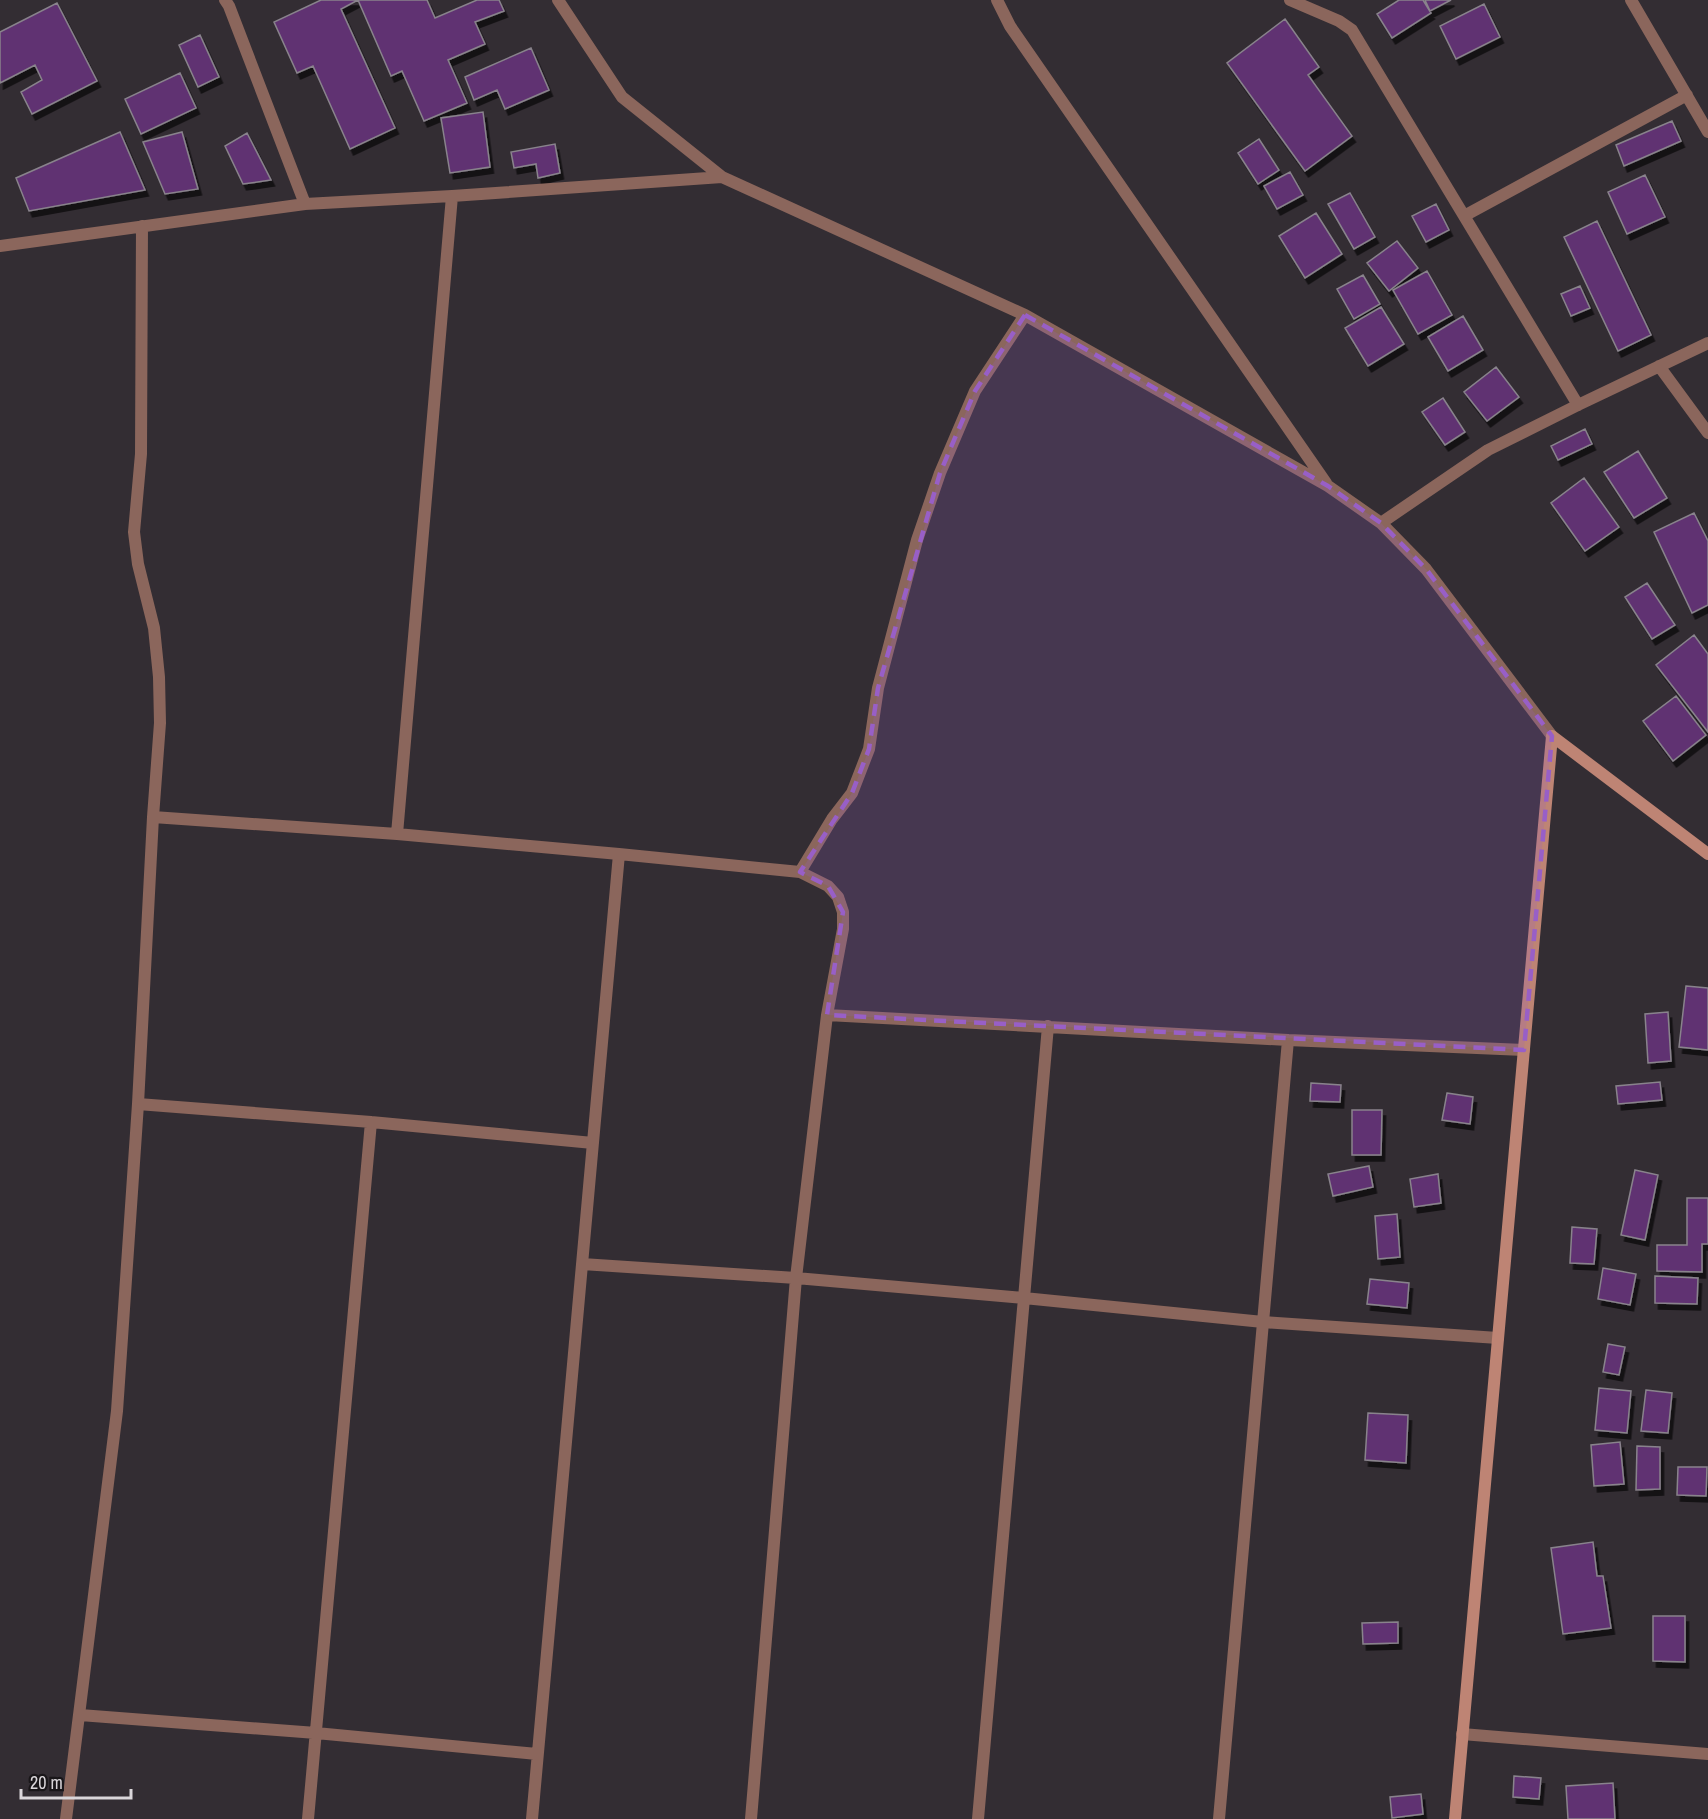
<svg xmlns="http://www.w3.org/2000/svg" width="1708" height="1819" viewBox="0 0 1708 1819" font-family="'Archivo Narrow',sans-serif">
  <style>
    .building { fill: #603372; stroke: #89838c; stroke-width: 1.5; filter: url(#shadow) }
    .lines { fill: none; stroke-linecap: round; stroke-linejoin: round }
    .street { stroke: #8b665c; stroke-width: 12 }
    .secondary { stroke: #be8474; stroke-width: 12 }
    .marked { fill: #985fc7; fill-opacity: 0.2; stroke: #985fc7; stroke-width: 4.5; stroke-dasharray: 12 8; stroke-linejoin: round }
  </style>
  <defs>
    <filter id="shadow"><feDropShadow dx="3.5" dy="6" stdDeviation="0" flood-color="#0009"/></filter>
  </defs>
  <rect width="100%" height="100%" fill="#332d33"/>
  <path class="building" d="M321,0H358L341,9L395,128L350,149L313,66L297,73L274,22Z
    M358,0H427L435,18L477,0H499L504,11L475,22L485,44L448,60L467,103L424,121L402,71L391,76Z
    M1399,0H1423L1431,13L1392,38L1377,14Z
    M1425,0H1451L1430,11Z
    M57,3L97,81L32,114L21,92L42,80L35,65L0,83V32Z
    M1484,4L1500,37L1456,59L1440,26Z
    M1285,19L1319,67L1308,75L1352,136L1305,171L1227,63Z
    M200,35L219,77L198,87L179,45Z
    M531,48L549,90L505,109L497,90L474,100L465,77Z
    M180,73L196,108L141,134L125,99Z
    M483,112L490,167L450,173L441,118Z
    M1672,121L1681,141L1624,166L1616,145Z
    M120,132L145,190L29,211L16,178Z
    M182,132L198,189L165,194L143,142Z
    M247,133L271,180L243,184L225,146Z
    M1259,139L1279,170L1258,184L1238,153Z
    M555,144L560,173L538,178L536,164L514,168L511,152Z
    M1290,172L1303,195L1277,209L1264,186Z
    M1645,175L1665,217L1627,234L1608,192Z
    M1350,193L1375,237L1354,249L1328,204Z
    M1436,204L1449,230L1426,242L1412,216Z
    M1316,213L1342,254L1305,278L1279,236Z
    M1597,221L1651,335L1618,351L1564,237Z
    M1397,241L1418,268L1389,291L1367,263Z
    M1427,271L1452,315L1418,334L1393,290Z
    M1363,275L1380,304L1354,319L1337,289Z
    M1580,286L1590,308L1571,316L1561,294Z
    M1381,307L1404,344L1368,366L1345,328Z
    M1463,316L1483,350L1448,371L1428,337Z
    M1496,367L1519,397L1487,421L1464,392Z
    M1443,398L1465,432L1445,445L1422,412Z
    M1585,429L1592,444L1558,460L1551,446Z
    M1638,451L1667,498L1634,518L1604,472Z
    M1584,478L1619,527L1585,551L1551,503Z
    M1694,513L1708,541V605L1692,613L1654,532Z
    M1647,583L1675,625L1652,639L1625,597Z
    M1694,635L1708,654V732L1656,665Z
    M1676,696L1706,735L1673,761L1643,721Z
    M1686,986L1708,988V1050L1679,1047Z
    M1668,1012L1671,1061L1648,1063L1645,1014Z
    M1660,1082L1662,1100L1618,1104L1616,1086Z
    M1311,1083L1341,1085L1340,1102L1310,1101Z
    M1447,1093L1473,1097L1470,1124L1442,1120Z
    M1352,1110H1382L1381,1155H1352Z
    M1369,1166L1373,1187L1333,1196L1328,1174Z
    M1635,1170L1658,1175L1645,1240L1621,1235Z
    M1438,1174L1441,1203L1414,1207L1410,1179Z
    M1687,1198H1708V1244H1702V1272L1657,1271V1245H1687Z
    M1397,1214L1400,1257L1378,1259L1375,1216Z
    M1572,1227L1597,1229L1594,1264L1570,1263Z
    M1603,1268L1636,1274L1630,1305L1598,1299Z
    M1655,1276L1698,1278L1697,1304L1655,1303Z
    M1370,1279L1409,1283L1407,1308L1367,1304Z
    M1608,1344L1625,1347L1619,1375L1603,1372Z
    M1599,1388L1631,1391L1627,1433L1595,1430Z
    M1646,1390L1672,1393L1668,1433L1641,1431Z
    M1368,1413L1408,1415L1406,1463L1365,1460Z
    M1620,1442L1624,1484L1594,1486L1591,1445Z
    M1637,1446L1660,1447V1489L1636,1490Z
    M1678,1467H1707L1706,1496L1677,1495Z
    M1593,1542L1597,1576H1603L1611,1628L1563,1634L1551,1548Z
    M1653,1616H1685V1662L1653,1661Z
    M1398,1622V1643L1363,1644L1362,1623Z
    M1514,1776L1541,1778L1539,1799L1513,1797Z
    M1613,1783L1615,1819H1568L1566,1786Z
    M1421,1794L1423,1814L1392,1818L1390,1797Z"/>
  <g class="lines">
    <path class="street" d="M225,0L229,6L305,204
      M558,0L622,97L722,177L1025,315L1328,486L1381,523L1426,569L1552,736
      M997,0L1010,26L1326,483
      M1290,0L1339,21L1352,30L1578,405
      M1631,0L1708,132
      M1464,216L1687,95
      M0,246L305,204L452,196L722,177
      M1659,366L1708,433
      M1381,523L1488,450L1578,405L1708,343
      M153,817L397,834L619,854L800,872L828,886L838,897L843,912V929L827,1015L796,1278L751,1819
      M397,834L452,196
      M800,872L832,819L852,793L869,749L878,688L917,540L940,473L975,391L1025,315
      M827,1015L1288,1040L1524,1050
      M138,1104L371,1122L593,1143
      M582,1264L796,1278L1024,1298L1263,1322L1498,1338
      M80,1715L316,1733L537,1754
      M1462,1734L1708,1754
      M66,1819L117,1411L138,1104L153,817L160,723L159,677L154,628L138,564L134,532L141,454L142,226
      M308,1819L371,1122
      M532,1819L619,854
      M978,1819L1048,1026
      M1219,1819L1288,1040"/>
    <path class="secondary" d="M1552,736L1708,854
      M1455,1819L1552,736"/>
  </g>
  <path class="marked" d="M1025,315L1328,486L1381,523L1426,569L1552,736L1524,1050L827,1015L843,912L828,886L800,872L852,793L869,749L878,688L940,473L975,391Z"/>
  <path d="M21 1789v9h110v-9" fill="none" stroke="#dad6da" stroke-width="3"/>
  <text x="30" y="1789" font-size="18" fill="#dad6da" stroke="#191619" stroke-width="4.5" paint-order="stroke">20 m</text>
</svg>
